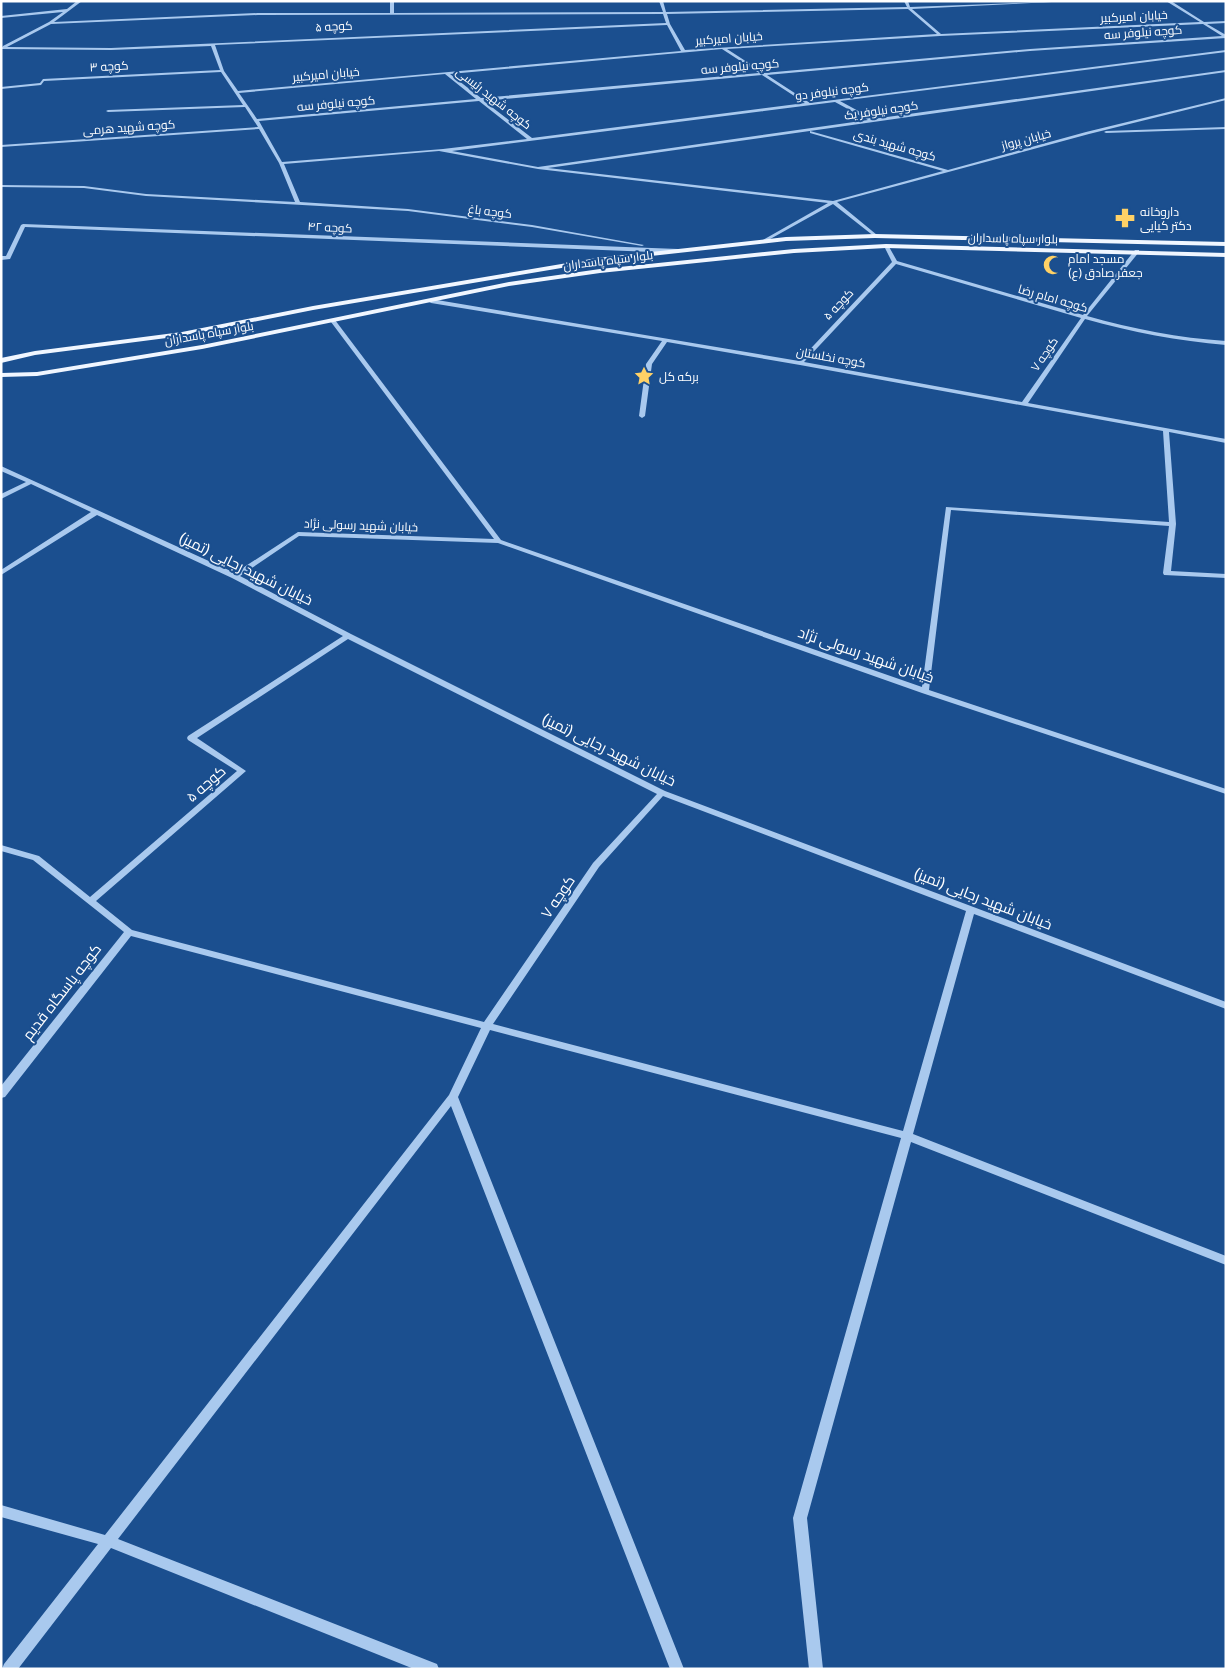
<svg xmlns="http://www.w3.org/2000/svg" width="1227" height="1670" viewBox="0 0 1227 1670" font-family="Cabin,Cairo,sans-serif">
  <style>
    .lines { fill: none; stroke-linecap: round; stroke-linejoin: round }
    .minor { fill: #a9c9ee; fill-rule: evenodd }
    .major { fill: #f0f6ff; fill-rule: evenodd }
    .labels { text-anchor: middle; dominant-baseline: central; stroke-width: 4; stroke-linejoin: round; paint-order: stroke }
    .far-street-label { font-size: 12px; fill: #fff; stroke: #1b4f8f }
    .far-poi-label { font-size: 12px; fill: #fff; stroke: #1b4f8f; text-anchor: start }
    .street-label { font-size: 15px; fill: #fff; stroke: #1b4f8f }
  </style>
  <rect width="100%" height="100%" fill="#1b4f8f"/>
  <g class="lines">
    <path class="minor" d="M77,1H82L54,22L258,13H390V1H394V13L663,12L659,1H663L666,12L907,7L904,1H908L910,7L1072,1L912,9L941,34L1200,22L1166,1H1171L1204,22L1226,21V23L1207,24L1226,35V38L1030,51L767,75L810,103L1226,50V52L840,101L873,119L1226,70V72L548,168L833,201L943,171L810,133V131L948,170L1086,132L1226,98V100L1089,134L837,202L877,235V236L875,237L833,204L763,243H761V241L828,203L538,169L439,151L284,164L300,202L408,209L532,225L644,245L642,246L532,227L408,211L146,196L84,188L1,187V185L84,186L146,194L295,202L279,163L259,129L1,147V145L258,127L245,107L108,112L106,111L108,110L243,105L221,72L44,81L41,85L1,89V87L40,83L43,79L220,70L211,46L111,50L1,49L3,46L49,22L63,12L1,18V16L67,9ZM908,9L937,34L685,50L670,24L667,14ZM663,14L666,23L111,48L7,47L51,24L258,15ZM1203,24L1222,36L1030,49L764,73L727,49L940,36ZM667,25L681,51L238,91L224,71L215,45ZM722,49L759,73L481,98L450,74ZM445,74L476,99L257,119L239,93ZM762,75L805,103L532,138L484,101ZM479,101L527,139L443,149L282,162L259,121ZM835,102L868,120L538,167L452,151Z
      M1226,127V129L1106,133L1104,132L1106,131Z
      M23,224L678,249L681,251L678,253L25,227L10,259L1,260V256H6L21,225Z
      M884,245H888L897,261L1083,315L1135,250H1139V252L1087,316C1133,329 1179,338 1226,341V345C1178,341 1132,332 1085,319L1028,403L1226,439V443L1169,432L1176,524L1171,571L1226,574V578L1164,575L1163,573L1169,526L951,510L929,690L1226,789V794L922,693L498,543L299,536L240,576L351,634L665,791L1226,1002V1009L974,914L913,1134L1226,1256V1265L911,1142L807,1518L823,1669H809L793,1518L901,1138L490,1030L458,1097L684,1669H670L451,1106L118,1539L437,1664L439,1669H414L111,1548L18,1669H2L4,1664L98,1544L1,1517V1505L105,1535L449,1095L481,1028L131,936L5,1097L1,1098V1086L124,932L33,860L1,851V845L39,856L90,897L237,771L188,740L187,738L188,736L343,636L232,578L97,515L1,575V570L91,512L31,484L1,499V494L26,482L1,471V466L235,573L298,532L494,539L331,322L330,321L333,319L335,320L501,540L922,687L946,507L1169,522L1163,431L800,365L667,342L652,364L645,416L642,418L639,416L646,364L662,341L431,303L428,301L431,299L799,361L892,262L884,246ZM896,264L1081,318L1022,402L804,362ZM348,639L657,794L593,863L484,1022L132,930L96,901L246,771L197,738ZM663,796L966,911L903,1131L493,1024L599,867Z"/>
    <path class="major" d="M875,234L1226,242V246L875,238L786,241L597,262L313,310L182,336L35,355L1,363V358L35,351L182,332L313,306L597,258L786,237Z
      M886,244L1226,253V257L886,248L794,253L600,273L509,286L202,349L37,376L1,377V373L37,372L202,345L509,282L600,269L794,249Z"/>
  </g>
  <defs>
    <symbol id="pharmacy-bare" viewBox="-9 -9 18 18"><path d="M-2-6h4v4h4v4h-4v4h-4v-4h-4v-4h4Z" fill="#ffd166" stroke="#1b4f8f" stroke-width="2.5" paint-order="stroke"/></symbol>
    <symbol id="mosque-bare" viewBox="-9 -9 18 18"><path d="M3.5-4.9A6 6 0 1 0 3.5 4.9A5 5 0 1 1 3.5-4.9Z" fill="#ffd166" stroke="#1b4f8f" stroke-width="2.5" paint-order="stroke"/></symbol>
    <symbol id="sight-bare" viewBox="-9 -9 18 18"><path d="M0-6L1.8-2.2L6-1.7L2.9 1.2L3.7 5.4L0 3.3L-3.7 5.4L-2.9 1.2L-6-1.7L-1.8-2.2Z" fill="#ffd166" stroke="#1b4f8f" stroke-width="2.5" paint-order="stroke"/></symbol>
  </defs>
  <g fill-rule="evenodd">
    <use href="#pharmacy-bare" x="1111" y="204" width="28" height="28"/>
    <use href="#mosque-bare" x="1039" y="251" width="28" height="28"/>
    <use href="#sight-bare" x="630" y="362" width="28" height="28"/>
  </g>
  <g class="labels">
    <g class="far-street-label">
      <text transform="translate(1134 16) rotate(-3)">خیابان امیرکبیر</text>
      <text transform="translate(334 26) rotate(-3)">کوچه ۵</text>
      <text transform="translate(1143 32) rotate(-4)">کوچه نیلوفر سه</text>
      <text transform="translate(729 38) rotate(-4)">خیابان امیرکبیر</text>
      <text transform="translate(109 66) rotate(-3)">کوچه ۳</text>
      <text transform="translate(740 66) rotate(-5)">کوچه نیلوفر سه</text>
      <text transform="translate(326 74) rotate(-5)">خیابان امیرکبیر</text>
      <text transform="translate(832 91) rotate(-7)">کوچه نیلوفر دو</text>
      <text transform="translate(494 98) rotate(38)">کوچه شهید رئیسی</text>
      <text transform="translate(336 103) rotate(-5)">کوچه نیلوفر سه</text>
      <text transform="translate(881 110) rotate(-8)">کوچه نیلوفر یک</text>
      <text transform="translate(129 127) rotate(-4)">کوچه شهید هرمی</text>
      <text transform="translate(1026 139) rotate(-15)">خیابان پرواز</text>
      <text transform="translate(895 145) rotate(16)">کوچه شهید بندی</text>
      <text transform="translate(490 211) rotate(7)">کوچه باغ</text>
      <text transform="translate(330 227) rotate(3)">کوچه ۴۲</text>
      <text transform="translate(1013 238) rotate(1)">بلوار سپاه پاسداران</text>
      <text transform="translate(608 260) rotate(-7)">بلوار سپاه پاسداران</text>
      <text transform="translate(1053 298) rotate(16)">کوچه امام رضا</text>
      <text transform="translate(838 304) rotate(-47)">کوچه ۵</text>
      <text transform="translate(209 333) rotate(-10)">بلوار سپاه پاسداران</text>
      <text transform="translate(1044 354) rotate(-56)">کوچه ۷</text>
      <text transform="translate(831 357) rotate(10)">کوچه نخلستان</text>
      <text transform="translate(361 525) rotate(2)">خیابان شهید رسولی نژاد</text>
    </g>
    <g class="far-poi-label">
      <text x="1140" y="211">داروخانه<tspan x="1140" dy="14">دکتر کیایی</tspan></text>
      <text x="1068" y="258">مسجد امام<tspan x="1068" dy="14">جعفر صادق (ع)</tspan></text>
      <text x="659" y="376">برکه کل</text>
    </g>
    <g class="street-label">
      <text transform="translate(246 569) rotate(26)">خیابان شهید رجایی (تمیز)</text>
      <text transform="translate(866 655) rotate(19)">خیابان شهید رسولی نژاد</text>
      <text transform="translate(609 750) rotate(26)">خیابان شهید رجایی (تمیز)</text>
      <text transform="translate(206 784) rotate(-41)">کوچه ۵</text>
      <text transform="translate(558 897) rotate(-56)">کوچه ۷</text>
      <text transform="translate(983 899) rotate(21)">خیابان شهید رجایی (تمیز)</text>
      <text transform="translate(62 992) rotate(-52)">کوچه پاسگاه قدیم</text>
    </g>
  </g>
  <rect width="1227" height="1670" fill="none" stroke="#ffffff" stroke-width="5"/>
</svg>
